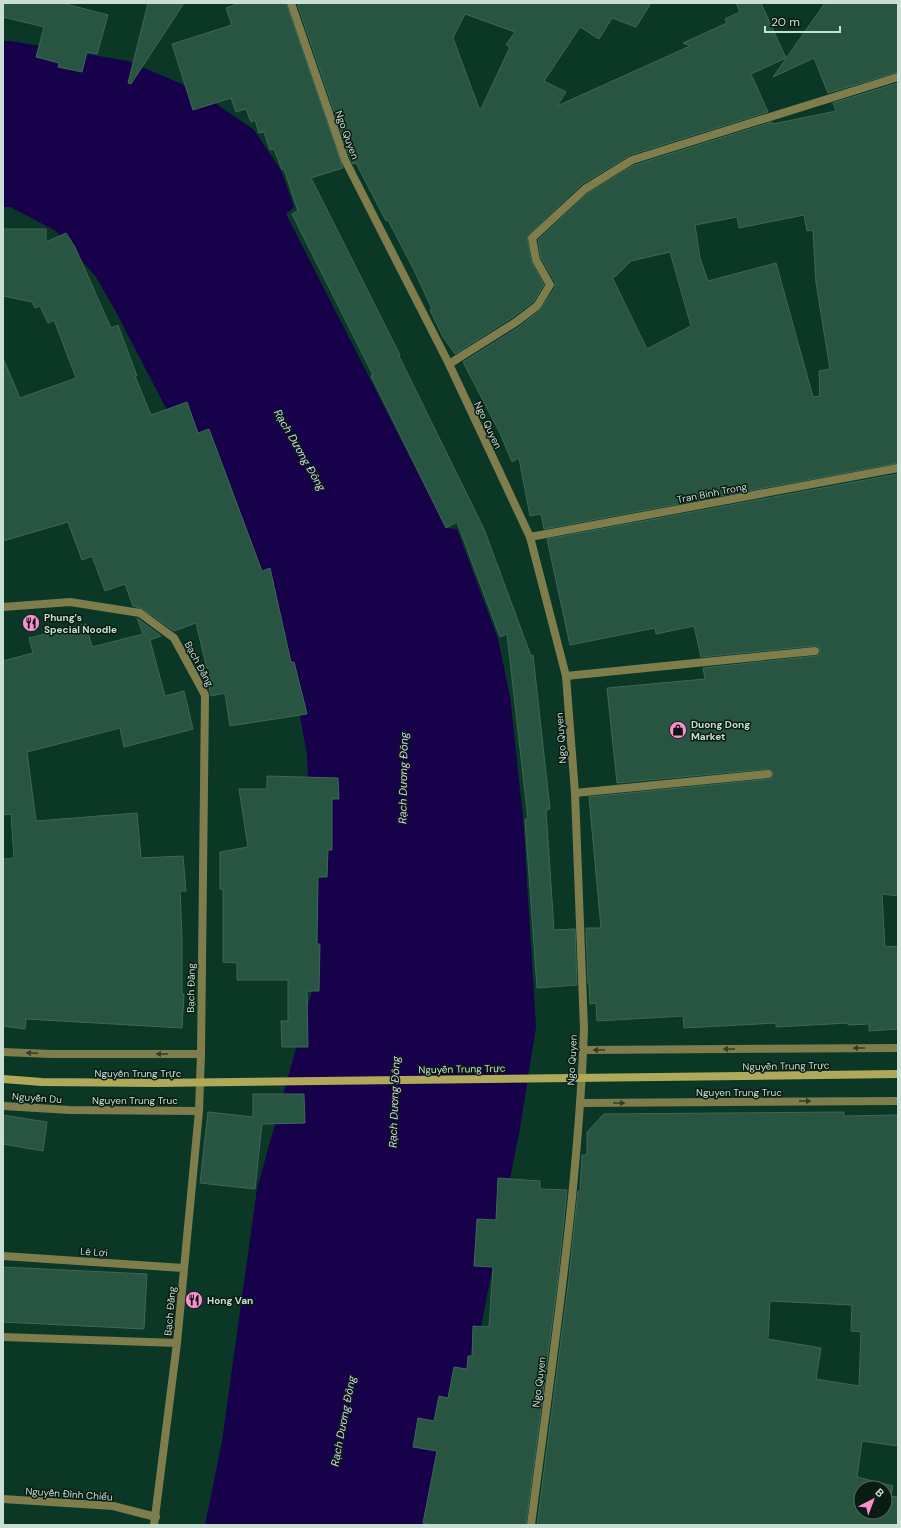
<svg xmlns="http://www.w3.org/2000/svg" width="901" height="1528" viewBox="0 0 901 1528" font-family="'DM Sans',sans-serif">
  <style>
    .water { fill: #18014b }
    .building { fill: #275542; stroke: #3e6855; fill-rule: evenodd }
    .lines { fill: none; stroke-linecap: round; stroke-linejoin: round }
    .service { stroke: #807d4c; stroke-width: 8 }
    .minor { stroke: #807d4c; stroke-width: 8 }
    .tertiary { stroke: #807d4c; stroke-width: 8 }
    .secondary { stroke: #afa959; stroke-width: 8 }
    .oneway { fill: #333d27 }
    .labels { text-anchor: middle; dominant-baseline: central; stroke-width: 3; stroke-linejoin: round; paint-order: stroke }
    .street-label { font-size: 10px; fill: #c9dfd4; stroke: #091b13 }
    .poi-label { font-size: 10px; font-weight: bold; fill: #c9dfd4; stroke: #091b13; text-anchor: start }
    .water-label { font-size: 11px; font-style: italic; fill: #d3d3ee; stroke: #091b13 }
  </style>
  <rect width="100%" height="100%" fill="#0b3727"/>
  <path class="water" d="M3,41H11L128,61L198,91L254,130L281,170L294,207L286,214L446,528L457,529L498,639L510,696L523,817L536,1027L520,1128L442,1525H205L222,1441L257,1189L316,976L307,755L287,645L196,466L116,312L96,277L56,231L10,207H3Z"/>
  <path class="building" d="M3,3H62L108,15L97,54L87,52L82,72L58,67L59,63L36,57L44,27L3,17Z
    M148,3H184L131,84L128,83Z
    M240,3H286L343,168L311,178L400,355L399,356L484,529L531,656L533,655L550,809L546,810L554,930L575,929L577,985L537,988L525,819H528L507,634L500,637L457,522L446,528L371,376L373,375L292,214L298,211L284,169L282,170L274,149L270,150L264,132L259,133L255,120L251,122L246,109L236,112L231,98L193,110L172,44L232,25L226,8Z
    M297,3H651L636,27L612,18L599,39L580,27L544,81L566,92L557,106L690,46L683,43L727,23L725,19L740,12L736,3H761L786,58L751,74L768,112L630,155L581,185L527,236L531,261L544,285L533,302L513,317L455,354L443,337L430,310L432,309L414,270L388,220L386,221L356,163L353,164L350,158ZM465,14L515,32L506,45L510,47L480,111L453,38Z
    M825,3H898V72L828,93L814,58L773,77Z
    M898,83V463L544,529L541,514L530,516L519,458L512,462L500,433L463,362L519,327L540,310L555,288V282L541,258L538,240L588,193L634,165L772,122L773,124L836,111L833,103ZM804,215L807,231L813,230L816,283L830,369L819,371L820,396L813,397L776,263L708,281L700,258L695,225L737,217L739,228ZM670,252L691,326L647,349L612,277L616,276L631,261Z
    M3,229H46V242L66,233L75,247L111,328L118,325L137,376H135L151,415L187,402L198,433L209,429L262,571L270,568L291,662H294L307,714L230,726L225,693L211,696L206,674L208,673L196,623L174,631L143,609L133,606L125,584L105,591L92,556L82,560L68,522L3,541V358L20,398L76,378L54,320L48,323L40,306L35,308L32,302L3,296Z
    M898,474V896L882,894L885,947L898,946V1029L869,1031V1024L848,1025V1023L776,1027V1023L684,1028L683,1016L597,1021L596,1003L590,1004L589,984H588L586,928H601L589,797L769,779L771,778L773,774L772,771L767,769L617,783L607,688L705,679L703,668L816,656L820,654V650L818,646H814L701,657L694,626L656,634L655,628L570,645L547,539Z
    M137,618L161,636L150,640L165,696L184,691L193,729L124,747L120,728L27,752L36,821L137,813L141,858L183,856L186,891H180L182,936V994H184L182,1028L26,1019L25,1029L3,1026V859L14,858L11,814L3,815V661L33,653L29,638L86,624L92,647L143,634Z
    M267,776L338,778L339,799H332V850H328L327,877H318L317,944H320L319,991H307L308,1047H282L281,1021H288V980H237V963L223,962V889H220V852L248,847L239,789H267Z
    M253,1094H304L305,1123L262,1124L255,1189L200,1183L208,1112L253,1117Z
    M844,1112V1116L898,1115V1446L862,1441L857,1477L893,1486L891,1496L898,1497V1525H537L569,1278L578,1191H580L582,1155H587V1132L604,1114ZM770,1301L852,1305L851,1331L861,1332L859,1386L816,1379L821,1348L768,1339ZM861,1488H885V1512H861Z
    M3,1115L47,1122L43,1151L3,1144Z
    M498,1178L540,1181V1189L567,1190L558,1277L526,1525H434L423,1523L437,1451L413,1447L418,1418L434,1421L439,1396L448,1398L454,1367L467,1369L468,1356H472L473,1326L489,1327L493,1267L474,1266L477,1219L496,1220Z
    M3,1267L147,1274L144,1329L3,1322Z"/>
  <g class="lines">
    <path class="service" d="M449,364L516,322L537,306L550,285L536,260L532,238L585,189L632,160L898,77
      M566,676L815,651
      M575,793L768,774"/>
    <path class="minor" d="M530,537L898,468
      M3,607L70,602L140,613L174,638L205,695L201,1054L199,1111L177,1343L154,1525
      M583,1050L898,1048
      M3,1052L51,1054H201
      M580,1103L898,1101
      M3,1106L70,1110L199,1111
      M3,1256L183,1268
      M3,1337L177,1343
      M3,1499L113,1506L156,1517"/>
    <path class="tertiary" d="M291,3L345,160L449,364L530,537L566,676L575,793L584,1029C578,1195 552,1360 531,1525"/>
    <path class="secondary" d="M3,1079L42,1082L157,1083L898,1074"/>
  </g>
  <defs><path id="oneway-solid" d="M-6-.8H1V-3.2L6.5 0L1 3.2V.8H-6Z"/></defs>
  <g class="oneway">
    <use href="#oneway-solid" transform="translate(859 1048) rotate(180)"/>
    <use href="#oneway-solid" transform="translate(729 1049) rotate(180)"/>
    <use href="#oneway-solid" transform="translate(599 1050) rotate(180)"/>
    <use href="#oneway-solid" transform="translate(32 1053) rotate(-177)"/>
    <use href="#oneway-solid" transform="translate(162 1054) rotate(180)"/>
    <use href="#oneway-solid" transform="translate(805 1101)"/>
    <use href="#oneway-solid" transform="translate(619 1103)"/>
  </g>
  <defs>
    <symbol id="restaurant-disc" viewBox="-11 -11 22 22"><circle r="9.5" fill="#f790cd" stroke="#091b13"/><path d="M-5-6h1v4h1v-4h1v4h1v-4h1v5L-1.5 .5V6h-2V.5L-5-1ZM5-6V6H3V1.5H1.5Q1.5-4 5-6Z" fill="#111"/></symbol>
    <symbol id="shop-disc" viewBox="-11 -11 22 22"><circle r="9.5" fill="#f790cd" stroke="#091b13"/><path d="M-5-2.5h2.3a2.7 3.5 0 0 1 5.4 0H5L5.5 6h-11ZM-1.5-2.5h3a1.5 2.3 0 0 0-3 0Z" fill="#111"/></symbol>
  </defs>
  <g fill-rule="evenodd">
    <use href="#restaurant-disc" x="21" y="613" width="20" height="20"/>
    <use href="#shop-disc" x="668" y="720" width="20" height="20"/>
    <use href="#restaurant-disc" x="184" y="1290" width="20" height="20"/>
  </g>
  <g class="labels">
    <g class="street-label">
      <text transform="translate(347 135) rotate(70)">Ngo Quyen</text>
      <text transform="translate(488 425) rotate(65)">Ngo Quyen</text>
      <text transform="translate(712 493) rotate(-11)">Tran Binh Trong</text>
      <text transform="translate(199 664) rotate(62)">Bạch Đằng</text>
      <text transform="translate(561 738) rotate(-94)">Ngo Quyen</text>
      <text transform="translate(191 988) rotate(-89)">Bạch Đằng</text>
      <text transform="translate(572 1060) rotate(-87)">Ngo Quyen</text>
      <text transform="translate(786 1066) rotate(-1)">Nguyễn Trung Trực</text>
      <text transform="translate(462 1069) rotate(-1)">Nguyễn Trung Trực</text>
      <text x="138" y="1073">Nguyễn Trung Trực</text>
      <text x="739" y="1092">Nguyen Trung Truc</text>
      <text transform="translate(37 1098) rotate(4)">Nguyễn Du</text>
      <text x="135" y="1100">Nguyen Trung Truc</text>
      <text transform="translate(94 1252) rotate(4)">Lê Lợi</text>
      <text transform="translate(170 1311) rotate(-85)">Bạch Đằng</text>
      <text transform="translate(539 1382) rotate(-83)">Ngo Quyen</text>
      <text transform="translate(69 1494) rotate(4)">Nguyễn Đình Chiểu</text>
    </g>
    <g class="poi-label">
      <text x="44" y="617">Phung’s<tspan x="44" dy="12">Special Noodle</tspan></text>
      <text x="691" y="724">Duong Dong<tspan x="691" dy="12">Market</tspan></text>
      <text x="207" y="1300">Hong Van</text>
    </g>
    <g class="water-label">
      <text transform="translate(300 450) rotate(60)">Rạch Dương Đông</text>
      <text transform="translate(403 778) rotate(-89)">Rạch Dương Đông</text>
      <text transform="translate(394 1102) rotate(-88)">Rạch Dương Đông</text>
      <text transform="translate(343 1421) rotate(-79)">Rạch Dương Đông</text>
    </g>
  </g>
  <rect width="901" height="1528" fill="none" stroke="#c9dfd4" stroke-width="8"/>
  <g transform="translate(873 1500) rotate(42)"><circle r="19" fill="#091b13" stroke="#566960"/>
  <path d="M0-3L7 15L0 10L-7 15Z" fill="#f790cd"/>
  <text y="-6" font-size="11" font-weight="bold" text-anchor="middle" fill="#c9dfd4">B</text>
  </g>
  <path d="M765 26v6h75v-6" fill="none" stroke="#c9dfd4" stroke-width="2"/>
  <text x="771" y="26" font-size="12" fill="#c9dfd4" stroke="#091b13" stroke-width="3" paint-order="stroke">20 m</text>
</svg>
